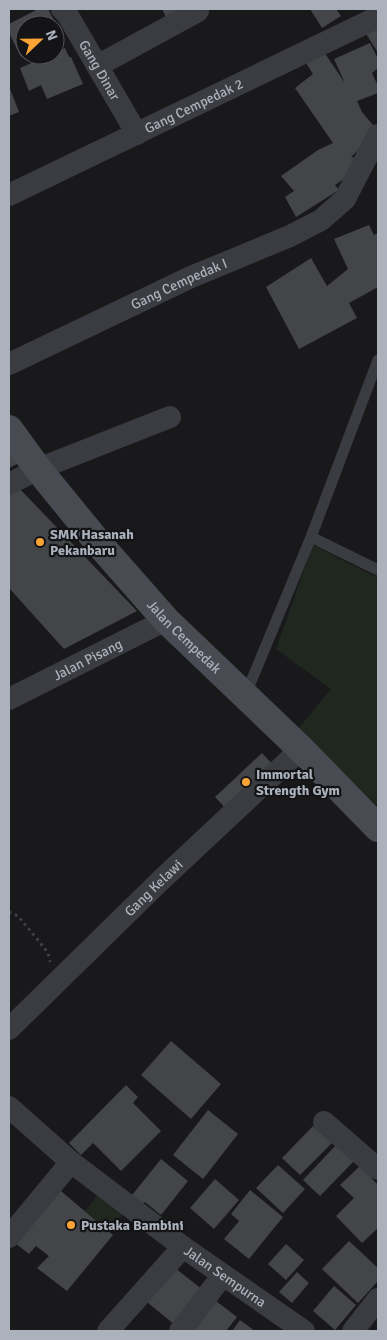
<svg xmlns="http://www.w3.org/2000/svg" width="387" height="1340" viewBox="0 0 387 1340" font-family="Signika,sans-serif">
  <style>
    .green { fill: #1f271f }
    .building { fill: #434549 }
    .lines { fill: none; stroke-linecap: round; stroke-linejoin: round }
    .path { stroke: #404348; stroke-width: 3; stroke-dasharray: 2.5 4; stroke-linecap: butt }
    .lane { stroke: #3a3c41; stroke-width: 11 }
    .street { stroke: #3a3c41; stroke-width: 22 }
    .secondary { stroke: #484b51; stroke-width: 28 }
    .poi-dot { fill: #f9a434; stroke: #141417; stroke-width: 2 }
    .labels { text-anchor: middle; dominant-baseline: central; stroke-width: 4.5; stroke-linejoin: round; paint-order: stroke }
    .street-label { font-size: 14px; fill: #abb2bc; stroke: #141417 }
    .poi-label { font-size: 14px; font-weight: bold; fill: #abb2bc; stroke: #141417; text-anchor: start }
  </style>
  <rect width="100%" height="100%" fill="#19191c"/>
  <path class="green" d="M313,545L378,578V807L298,729L331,689L276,649Z
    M99,1193L124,1214L109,1231L85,1211Z"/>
  <path class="building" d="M38,9H48L62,35L55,39V25H25V55L21,57L9,33V24Z
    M162,9H187L167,19Z
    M310,9H336L341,16L322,28Z
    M378,27V53L365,32Z
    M370,43L378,59V68L372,73L378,86V93L357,101L362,112L378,131L351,157L363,159L348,176L335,185L339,190L296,217L285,197L294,191L281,176L318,150L333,143L295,88L313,74L306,63L324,52L345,83L334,59Z
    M65,48L69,57H71L83,84L47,99L41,85L29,91L20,68L50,55H55V53Z
    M9,86L19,112L9,116Z
    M369,225L374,235L378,233V287L349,303L357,318L299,349L266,287L311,258L327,286L348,269L334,239Z
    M9,443L23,461L9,468Z
    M18,487L137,611L64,649L9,588V495Z
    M262,753L276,768L229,812L215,797Z
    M171,1041L221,1084L191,1119L141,1075Z
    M126,1085L138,1097L133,1103L161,1131L121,1171L93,1143L81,1155L69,1143Z
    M208,1110L238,1134L203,1179L173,1155Z
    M313,1126L332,1143L300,1175L282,1158Z
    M337,1144L354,1161L320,1196L303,1180Z
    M161,1159L188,1181L161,1215L145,1202L139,1209L128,1200Z
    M278,1165L305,1189L283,1213L256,1188Z
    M360,1166L378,1185V1228L362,1243L336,1216L354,1198L340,1185Z
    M215,1179L239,1200L214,1229L190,1208Z
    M55,1186L113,1235L67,1291L37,1268L49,1256L36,1246L29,1254L10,1239Z
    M250,1190L283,1217L249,1259L224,1239L239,1221L231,1214Z
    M349,1241L378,1268V1281L358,1303L322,1269Z
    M286,1244L304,1260L286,1280L268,1264Z
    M170,1264L203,1290L175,1325L142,1298Z
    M297,1272L309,1283L292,1303L279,1292Z
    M334,1286L356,1305L335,1330L313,1311Z
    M216,1301L237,1317L226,1331H194Z
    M240,1320L255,1331H232Z"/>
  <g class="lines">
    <path class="path" d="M9,912L18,916L38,940L48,953L50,962"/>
    <path class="lane" d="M311,537L378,570
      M245,696L311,537L378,360"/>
    <g class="street">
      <path id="s1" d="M62,9L67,14L137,134"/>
      <path d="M97,66L198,11L197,9"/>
      <path id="s2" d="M9,195L378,17"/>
      <path id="s3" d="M9,364L191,277L290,236L321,220L345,199L378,135"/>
      <path d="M9,484L38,469L170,417"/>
      <path id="s4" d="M9,699L166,620"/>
      <path id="s5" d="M9,1029L159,882L301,749"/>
      <path id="s6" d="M9,1107L71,1162L183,1247L304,1331"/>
      <path d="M324,1122L378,1169"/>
      <path d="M9,1237L71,1162"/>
      <path d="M108,1331L183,1247"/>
      <path d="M180,1331L223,1275"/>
      <path d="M353,1331L378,1299"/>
    </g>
    <path class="secondary" id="s7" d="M9,429L38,469L100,545L166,620L301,749L378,828"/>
  </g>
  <g class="poi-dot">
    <circle cx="40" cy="542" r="5"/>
    <circle cx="246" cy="782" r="5"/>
    <circle cx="71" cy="1225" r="5"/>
  </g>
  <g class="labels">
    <g class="street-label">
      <text stroke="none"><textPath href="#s1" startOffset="72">Gang Dinar</textPath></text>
      <text stroke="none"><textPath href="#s2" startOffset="205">Gang Cempedak 2</textPath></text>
      <text stroke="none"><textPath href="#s3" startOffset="188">Gang Cempedak I</textPath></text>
      <text stroke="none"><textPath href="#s7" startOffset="272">Jalan Cempedak</textPath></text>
      <text stroke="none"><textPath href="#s4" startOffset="88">Jalan Pisang</textPath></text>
      <text stroke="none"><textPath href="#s5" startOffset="202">Gang Kelawi</textPath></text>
      <text stroke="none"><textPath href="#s6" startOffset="275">Jalan Sempurna</textPath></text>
    </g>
    <g class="poi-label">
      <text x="50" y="534">SMK Hasanah<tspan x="50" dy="16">Pekanbaru</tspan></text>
      <text x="256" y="774">Immortal<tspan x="256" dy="16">Strength Gym</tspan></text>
      <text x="81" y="1225">Pustaka Bambini</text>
    </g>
  </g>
  <rect width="387" height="1340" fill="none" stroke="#abb2bc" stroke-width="20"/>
  <g transform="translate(40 40) rotate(68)"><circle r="24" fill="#141417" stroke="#505359"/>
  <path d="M0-4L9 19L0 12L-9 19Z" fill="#f9a434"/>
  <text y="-8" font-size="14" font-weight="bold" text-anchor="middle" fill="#abb2bc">N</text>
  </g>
</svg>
